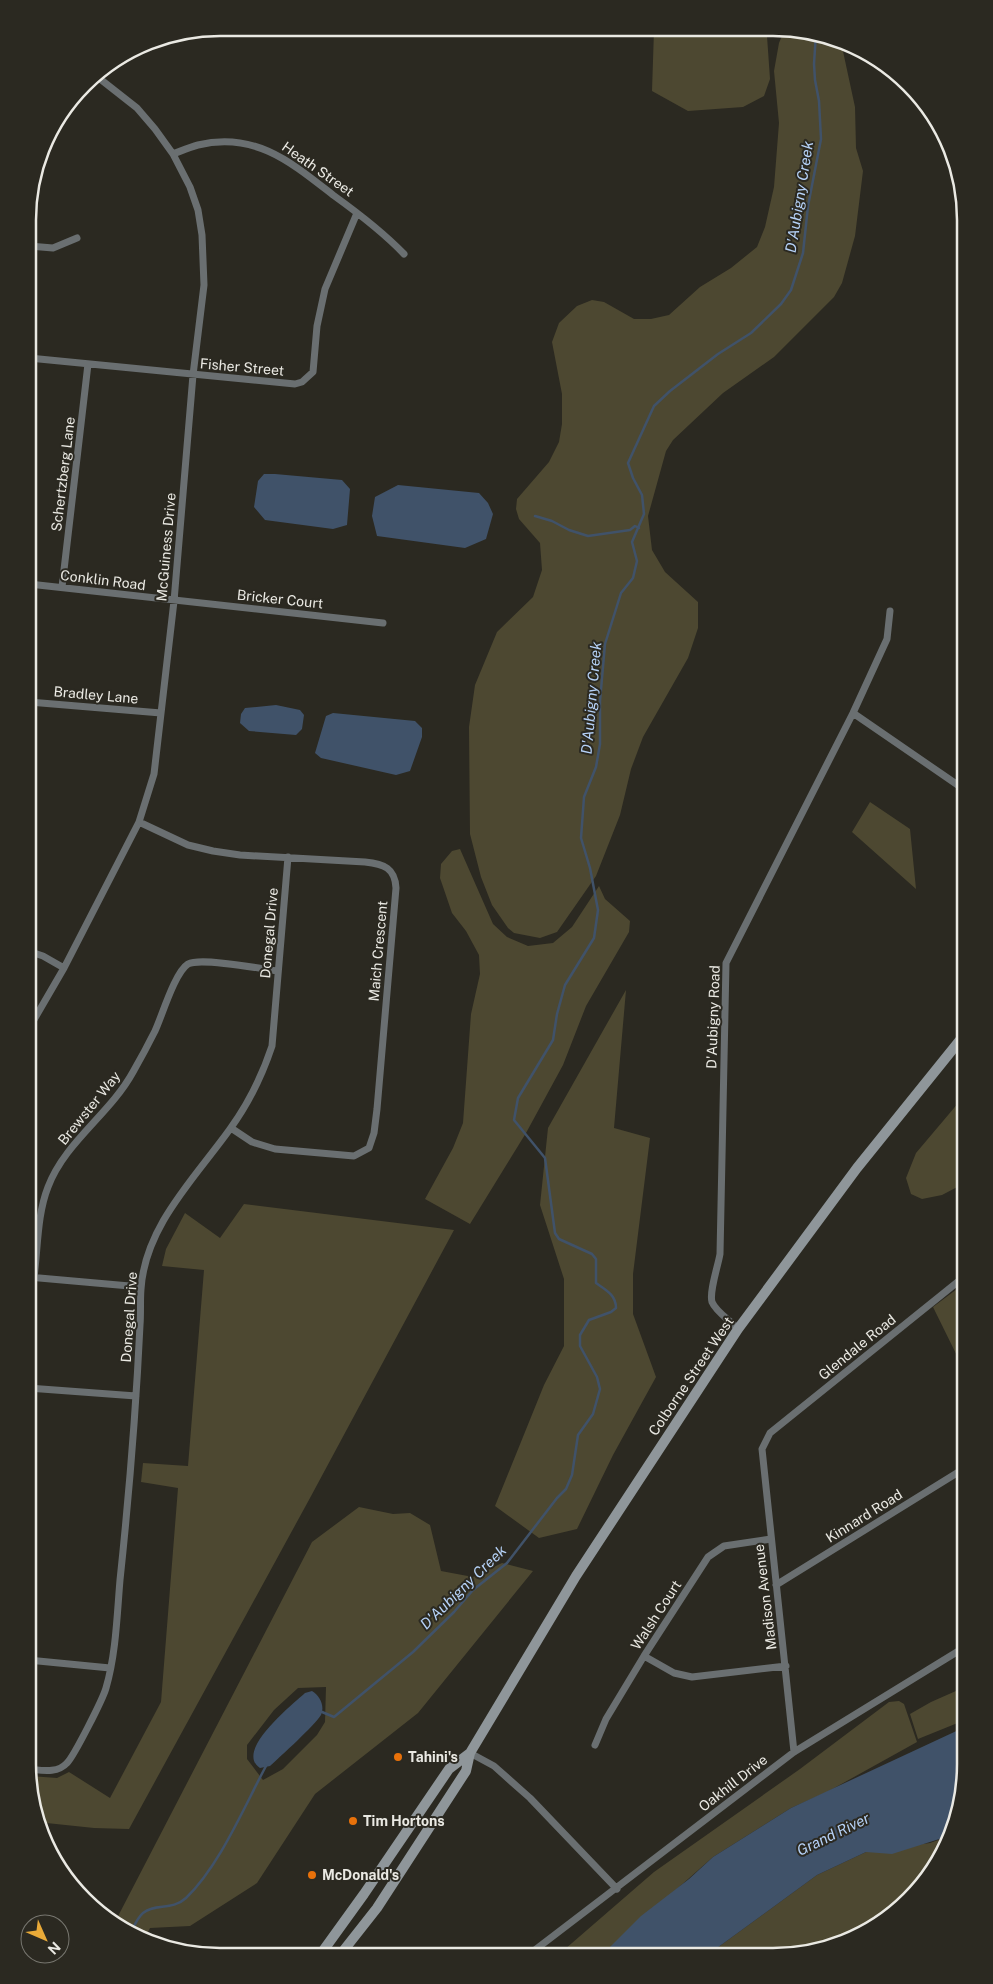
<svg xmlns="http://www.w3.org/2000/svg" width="993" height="1984" viewBox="0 0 993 1984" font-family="'Public Sans',sans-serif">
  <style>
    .green { fill: #4d4831; fill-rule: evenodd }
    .water { fill: #405269 }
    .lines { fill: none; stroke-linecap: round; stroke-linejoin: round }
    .stream { stroke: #405269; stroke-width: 2.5 }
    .minor { stroke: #6a6f71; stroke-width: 7 }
    .secondary { stroke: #8f969a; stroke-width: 10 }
    .food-dot { fill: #e8710a; stroke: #2b2921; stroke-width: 2 }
    .labels { text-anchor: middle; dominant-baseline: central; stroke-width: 4; stroke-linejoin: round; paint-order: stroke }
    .street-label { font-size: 14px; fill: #eae9e3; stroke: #2b2921 }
    .poi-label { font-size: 14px; font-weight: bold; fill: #eae9e3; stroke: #2b2921; text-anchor: start }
    .water-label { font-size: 15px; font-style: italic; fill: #b5d1f6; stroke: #2b2921 }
    .rim { fill: none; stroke: #eae9e3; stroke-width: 2.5 }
  </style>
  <rect width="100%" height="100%" fill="#2b2921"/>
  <path class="green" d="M654,30L769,31L767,36L770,79L764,96L743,107L688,111L652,91Z
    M784,31H810L841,42L855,107L856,148L863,171L855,236L842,283L834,297L774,357L723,393L673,440L666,451L648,516L652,550L665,572L698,602V628L688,658L643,737L631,769L620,815L596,876L557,932L540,938L514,933L508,928L492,905L481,877L470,834L469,727L475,685L497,632L533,597L542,570L540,543L519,519L516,509L517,499L549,462L559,442L562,424V394L552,342L559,323L577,306L592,300L604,302L634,319H651L669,315L700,287L731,268L757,247L765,227L774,187L779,123L774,71L779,43Z
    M870,802L910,829L916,889L852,832Z
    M460,849L493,924L507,937L528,946L553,943L572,927L599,886L605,899L630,921L629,932L586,1006L563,1065L526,1133L470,1224L425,1199L453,1148L463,1123L471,1014L480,974L479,955L466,931L452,913L440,878L441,864L452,851Z
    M626,990L614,1128L650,1138L633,1274V1314L656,1377L613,1455L577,1529L539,1538L495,1506L544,1385L564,1346V1279L540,1205L548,1128Z
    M965,1095V1183L942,1195L922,1199L911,1194L906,1178L916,1153Z
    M244,1204L454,1230L310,1498L129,1829L94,1828L37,1822L30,1776L57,1778L69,1772L110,1798L161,1702L178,1488L141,1482L143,1463L188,1466L204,1270L162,1266L166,1249L185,1213L220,1238Z
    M965,1283V1372L933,1307Z
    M359,1507L393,1514L410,1513L430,1525L441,1571L473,1577L502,1563L533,1571L418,1713L315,1794L257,1883L190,1926L150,1928L144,1940L115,1922L312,1542ZM326,1687L325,1722L317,1735L283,1769L263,1780L247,1759V1745L274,1710L298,1688Z
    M965,1687V1720L918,1739L910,1714L931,1702Z
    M899,1701L904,1704L917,1742L827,1792L791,1808L713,1857L601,1956H557L654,1872L800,1769L889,1702Z
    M952,1835L925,1881L880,1924L834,1946L773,1956H706L817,1875L866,1852L930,1843Z"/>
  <path class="water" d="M264,474H275L342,480L350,489L347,525L333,529L265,520L254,507L258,481Z
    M398,485L479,493L488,503L493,514L486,539L465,548L377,536L372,516L375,497Z
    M276,705L300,710L304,715L302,729L296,735L249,731L240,723L241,714L245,708Z
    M333,713L415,721L422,728V737L410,771L396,775L321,758L315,753L326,716Z
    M312,1691C320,1696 325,1706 321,1715C314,1726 281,1756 270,1766L260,1768C234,1751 292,1705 305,1693Z
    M965,1727V1777L952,1835L892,1854L866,1852L817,1875L706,1956H601L641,1916L689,1879L713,1857L791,1808Z"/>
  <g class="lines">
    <path class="stream" d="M535,516L552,521L569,530L588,536L630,530L635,526L639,528
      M322,1712L334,1717L413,1652L454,1612L473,1590L507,1563L557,1498L566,1489L572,1475L578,1435L593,1414L600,1389L597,1377L580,1346V1335L589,1320L611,1312L616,1308C616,1295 606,1290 596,1283V1259L592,1254L559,1239L555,1233L545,1158L514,1120L518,1098L553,1040L557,1014L565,985L594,938L598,910L590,868L581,838L584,797L596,767L600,744V701L605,644L621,593L633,578L637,561L632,542L644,514L642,495L633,478L628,463L654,406L670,391L718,354L751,333L781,304L791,290L803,253L808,206L821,139L819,101L815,80L814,64L816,33
      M131,1932C134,1926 138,1917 143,1913C155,1903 172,1911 186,1898C220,1865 244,1807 266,1766"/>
    <path class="minor" d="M173,154C181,151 190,147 198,145C255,131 292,163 333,195C358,213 383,232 404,254
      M29,246L53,248L77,238
      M29,358L295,384L302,382L313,372L317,326L325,289L357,213
      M29,584L383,623
      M62,587L88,364
      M29,702L161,713
      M853,713L965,790
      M29,717L30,702
      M139,822L188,845L213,851L240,855L365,862C384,864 395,868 396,888L377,1109L374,1133L369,1148L354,1156L275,1149L252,1142L231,1128
      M28,951L43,956L64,968
      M28,1030L64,968L139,822L154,774L174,601L193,375L204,285L202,235L198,210L190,187L173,154L155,129L137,108L95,75
      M28,1277L141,1287
      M34,1277C38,1248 37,1215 48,1187C65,1142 110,1114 133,1072C141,1058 148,1045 155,1031C162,1016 175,972 188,964C201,957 262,969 278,971
      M738,1329C731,1321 716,1312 712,1302C709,1292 718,1266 720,1254L726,963L853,713L887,639L890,611
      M28,1388L136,1396
      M28,1408L30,1388
      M776,1585L965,1468
      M644,1656L674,1673L692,1677L786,1666
      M28,1660L110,1668
      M595,1745L606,1719L644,1656L708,1557L724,1546L771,1539
      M794,1752L762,1449L770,1433L965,1276
      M470,1753L494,1766L530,1798L617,1889
      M28,1769C41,1770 57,1774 67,1763C74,1756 103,1699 106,1688C116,1654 117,1615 120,1580C129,1495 136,1410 140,1325C141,1313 140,1301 141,1289C145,1226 195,1178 230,1129C249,1103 262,1076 272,1046L288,857
      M527,1956L794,1752L965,1647"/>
    <path class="secondary" d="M320,1955L364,1894L449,1769L470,1753
      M340,1955L377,1908L466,1771L470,1753L576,1576L738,1329L857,1168L965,1034"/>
  </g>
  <g class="food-dot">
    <circle cx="398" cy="1757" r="5"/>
    <circle cx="353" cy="1821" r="5"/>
    <circle cx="312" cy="1875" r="5"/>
  </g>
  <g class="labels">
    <g class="street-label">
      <text transform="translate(318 169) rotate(35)">Heath Street</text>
      <text transform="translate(242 367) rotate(5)">Fisher Street</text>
      <text transform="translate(63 474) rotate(-83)">Schertzberg Lane</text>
      <text transform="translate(166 547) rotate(-85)">McGuiness Drive</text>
      <text transform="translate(103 580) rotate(7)">Conklin Road</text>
      <text transform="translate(280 599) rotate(6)">Bricker Court</text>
      <text transform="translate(96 695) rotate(5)">Bradley Lane</text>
      <text transform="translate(269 933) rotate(-85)">Donegal Drive</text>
      <text transform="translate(378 951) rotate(-85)">Maich Crescent</text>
      <text transform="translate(713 1017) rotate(-88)">D'Aubigny Road</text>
      <text transform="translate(89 1108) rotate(-51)">Brewster Way</text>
      <text transform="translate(129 1317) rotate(-86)">Donegal Drive</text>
      <text transform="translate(857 1347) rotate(-39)">Glendale Road</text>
      <text transform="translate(691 1376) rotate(-56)">Colborne Street West</text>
      <text transform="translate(864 1516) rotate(-32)">Kinnard Road</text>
      <text transform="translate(765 1597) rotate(-97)">Madison Avenue</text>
      <text transform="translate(656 1615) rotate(-57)">Walsh Court</text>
      <text transform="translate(733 1783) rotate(-38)">Oakhill Drive</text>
    </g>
    <g class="poi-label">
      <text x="408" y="1757">Tahini's</text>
      <text x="363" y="1821">Tim Hortons</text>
      <text x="322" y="1875">McDonald's</text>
    </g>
    <g class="water-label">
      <text transform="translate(799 197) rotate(-81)">D'Aubigny Creek</text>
      <text transform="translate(591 698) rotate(-85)">D'Aubigny Creek</text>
      <text transform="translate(463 1587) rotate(-44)">D'Aubigny Creek</text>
      <text transform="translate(833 1834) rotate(-26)">Grand River</text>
    </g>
  </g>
  <path d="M0 0H993V1984H0ZM220 36H773A184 184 0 0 1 957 220V1764A184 184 0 0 1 773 1948H220A184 184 0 0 1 36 1764V220A184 184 0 0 1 220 36Z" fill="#2b2921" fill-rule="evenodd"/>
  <path class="rim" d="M220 36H773A184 184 0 0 1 957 220V1764A184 184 0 0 1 773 1948H220A184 184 0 0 1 36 1764V220A184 184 0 0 1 220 36Z"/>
  <g transform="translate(45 1939) rotate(135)"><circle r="24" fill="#2b2921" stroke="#77766f"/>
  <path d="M0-4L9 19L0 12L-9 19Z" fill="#e9aa38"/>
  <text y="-8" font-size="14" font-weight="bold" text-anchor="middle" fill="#eae9e3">N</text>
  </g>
</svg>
